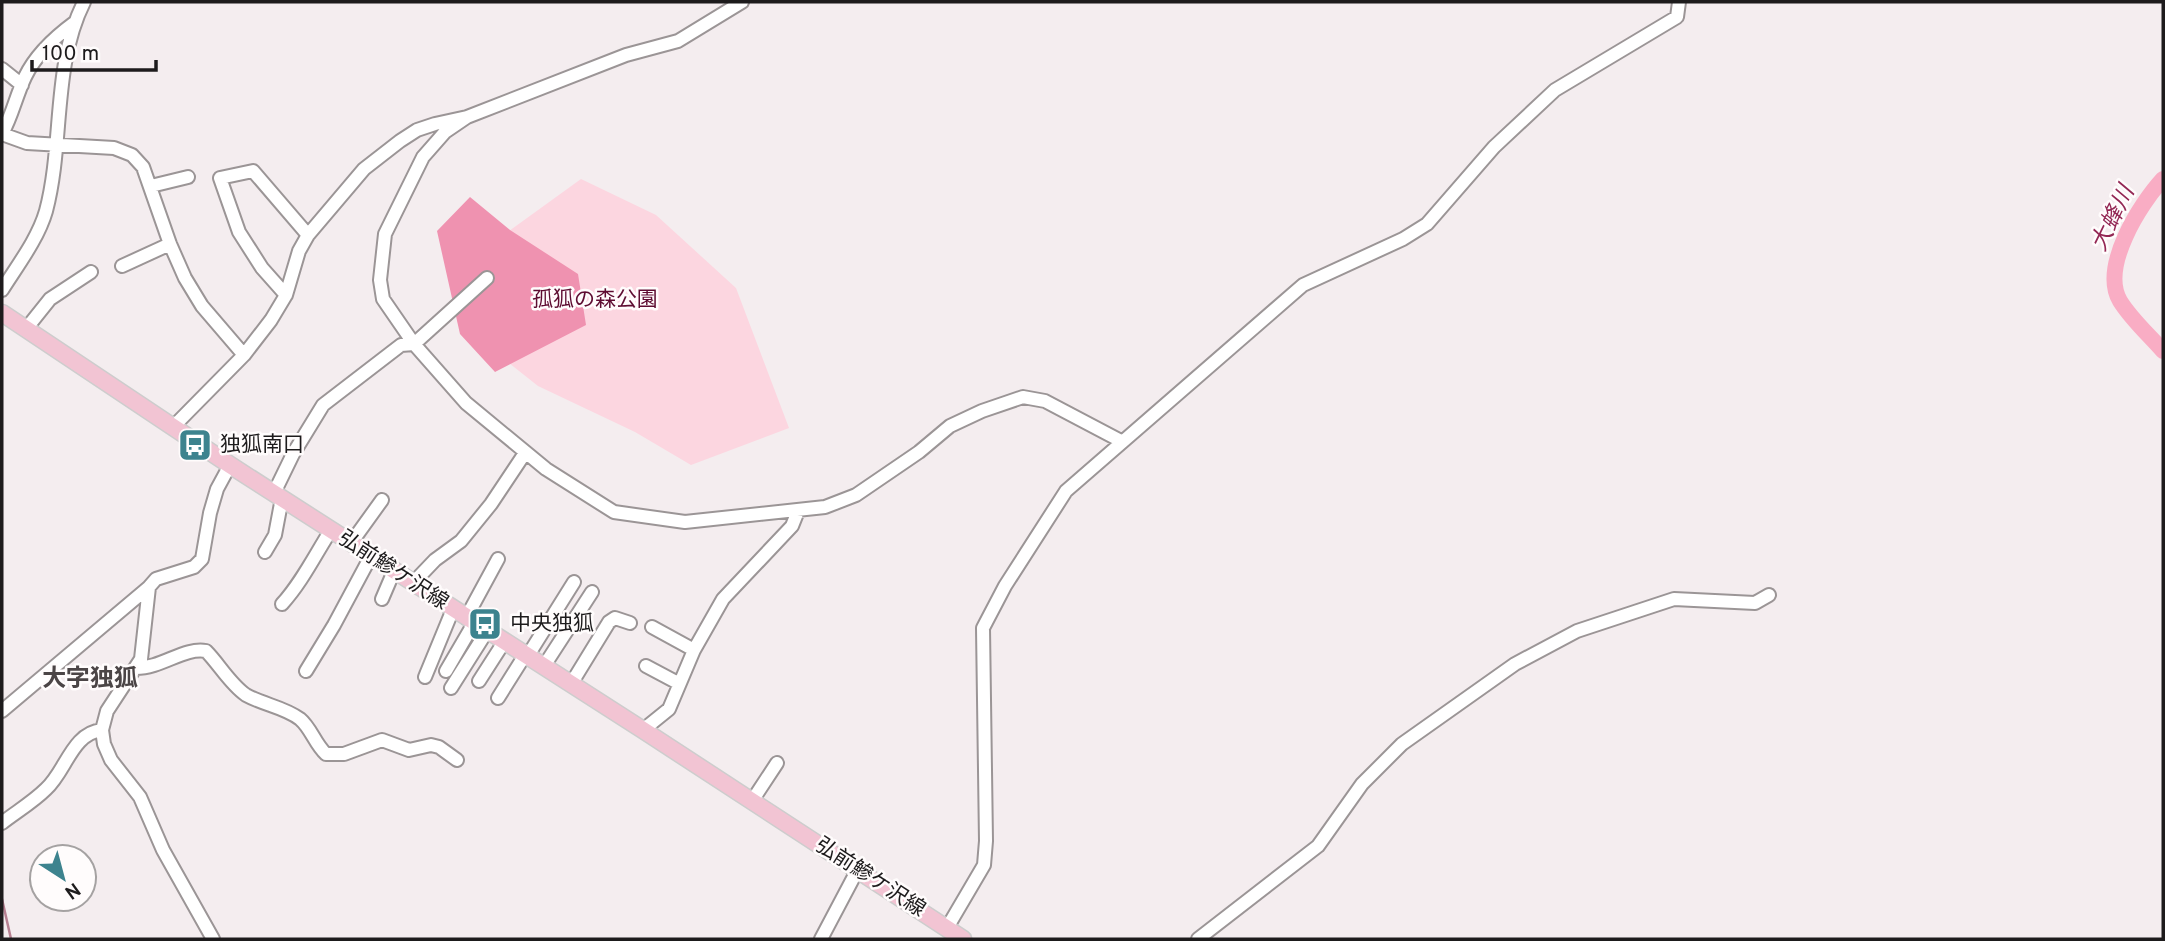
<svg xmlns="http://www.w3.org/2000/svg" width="2165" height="941" viewBox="0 0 2165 941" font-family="Overpass,'Noto Sans JP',sans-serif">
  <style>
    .green { fill: #fcd6e0 }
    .forest { fill: #ef92b0 }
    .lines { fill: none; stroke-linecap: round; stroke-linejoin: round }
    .stream { stroke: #b78192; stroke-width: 2.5 }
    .river { stroke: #f9adc4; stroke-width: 16 }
    .minor-casing { stroke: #9b9596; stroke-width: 16 }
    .major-casing { stroke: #cdcdcd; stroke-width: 19 }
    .minor { stroke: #fff; stroke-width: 12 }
    .major { stroke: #f2c4d3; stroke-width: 16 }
    .labels { text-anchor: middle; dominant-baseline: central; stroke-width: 5; stroke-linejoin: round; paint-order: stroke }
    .park-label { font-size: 21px; fill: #5e0c31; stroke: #fffcfc }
    .poi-label { font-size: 21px; fill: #1d1b1c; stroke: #fffcfc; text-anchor: start }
    .street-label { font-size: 21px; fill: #1d1b1c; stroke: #fffcfc }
    .water-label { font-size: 23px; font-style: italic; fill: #932754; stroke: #fffcfc }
    .quarter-label { font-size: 24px; font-weight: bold; fill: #4b4546; stroke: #fffcfc }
  </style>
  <rect width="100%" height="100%" fill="#f4edef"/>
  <path class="green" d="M581,179L656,215L736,288L789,428L691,465L635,432L538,386L457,322L487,247Z"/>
  <path class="forest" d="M470,197L510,230L578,274L586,325L495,372L460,334L437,231Z"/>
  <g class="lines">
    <path class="stream" d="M2,899L11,939"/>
    <path class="river" d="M2163,179C2140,204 2100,267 2120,301C2131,319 2149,335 2163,351"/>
    <defs>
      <path id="minor" d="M2,69L22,85
        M467,117L445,132L423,157L385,234L380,280L383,299L414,344L466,403L546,469L614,512L685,522L825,507L856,495L919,452L950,426L982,411L1023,397L1045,401L1121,441
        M2,134L27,143L114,148L132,155L143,167L170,244L185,278L202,306L244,355
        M2,134C12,116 16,96 25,77C35,56 55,37 74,23
        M151,186L188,177
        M122,266L170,244
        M2,290C17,266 38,239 46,211C64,143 52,66 84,2
        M286,295L262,268L239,232L220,178L253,171L308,235
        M26,329L50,299L91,272
        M173,427L244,355L271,320L286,295L299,251L308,235L364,169L400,141L417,130L435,124L467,117L626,55L678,41L742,2
        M274,493L293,454L323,405L401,345L414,344L487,278
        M351,543L382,500
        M265,552L275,535L282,498
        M413,583L435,560L461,541L491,504L525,453
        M382,599L394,571
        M282,604C302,582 315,555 331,530
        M466,618L498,559
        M652,627L694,650
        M527,657L574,582
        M544,666L592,592
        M646,666L678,683
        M136,668C162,668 184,647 206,651C219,664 230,684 246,695C264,705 284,707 300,719C311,728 315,744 326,754H344L382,740L409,750L431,745L439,747L457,760
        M306,671L334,625L371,556
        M446,671L474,623
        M425,677L453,609
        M479,681L504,642
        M571,684L609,622L615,618L630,623
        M451,688L487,631
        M498,698L525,655
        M2,711L149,587
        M643,730L669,709L694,650L723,599L792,526L798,511
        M752,801L777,763
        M2,823C16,812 33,802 46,789C66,771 72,733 102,730
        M947,928L984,865L986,841L983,628L1005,586L1066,491L1303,285L1403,239L1427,224L1494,147L1555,90L1677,17L1679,2
        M213,939L163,850L140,797L111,760L104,744L102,730L107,711L141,659L149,587L156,579L194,567L202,559L210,513L217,489L230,465
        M821,939L858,869
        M1198,939L1318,846L1362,784L1402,744L1515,664L1577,631L1674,599L1755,603L1769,595"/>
      <path id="major" d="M2,313L230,465L643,730L963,939"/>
    </defs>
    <use href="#minor" class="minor-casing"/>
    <use href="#major" class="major-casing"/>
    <use href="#minor" class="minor"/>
    <use href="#major" class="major"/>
  </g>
  <defs>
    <symbol id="bus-square" viewBox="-11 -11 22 22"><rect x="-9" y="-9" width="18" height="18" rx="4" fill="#3d838e" stroke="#fffcfc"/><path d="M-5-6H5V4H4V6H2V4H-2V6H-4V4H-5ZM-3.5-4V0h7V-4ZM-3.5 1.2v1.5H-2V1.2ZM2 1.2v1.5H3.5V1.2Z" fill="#fff"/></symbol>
  </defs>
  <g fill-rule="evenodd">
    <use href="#bus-square" x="176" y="426" width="38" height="38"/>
    <use href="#bus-square" x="466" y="605" width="38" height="38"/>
  </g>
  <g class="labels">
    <g class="park-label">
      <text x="595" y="300">孤狐の森公園</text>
    </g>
    <g class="poi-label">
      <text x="220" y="445">独狐南口</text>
      <text x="510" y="624">中央独狐</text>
    </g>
    <g class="street-label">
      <text transform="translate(393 571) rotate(33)">弘前鰺ケ沢線</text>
      <text transform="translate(870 878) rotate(33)">弘前鰺ケ沢線</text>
    </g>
    <g class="water-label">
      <text transform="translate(2114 219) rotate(-64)">大蜂川</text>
    </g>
    <g class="quarter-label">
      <text x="90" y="680">大字独狐</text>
    </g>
  </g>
  <rect width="2165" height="941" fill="none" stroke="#1d1b1c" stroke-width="7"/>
  <g transform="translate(63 878) rotate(144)"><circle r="33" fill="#fffcfc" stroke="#a5a2a2" stroke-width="2"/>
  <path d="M0-5L12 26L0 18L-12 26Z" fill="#3d838e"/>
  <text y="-10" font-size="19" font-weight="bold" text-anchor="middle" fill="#1d1b1c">N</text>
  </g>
  <path d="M32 60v10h124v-10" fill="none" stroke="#1d1b1c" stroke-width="3.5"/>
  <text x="42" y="60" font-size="21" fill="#1d1b1c" stroke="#fffcfc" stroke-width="5" paint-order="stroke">100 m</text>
</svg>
